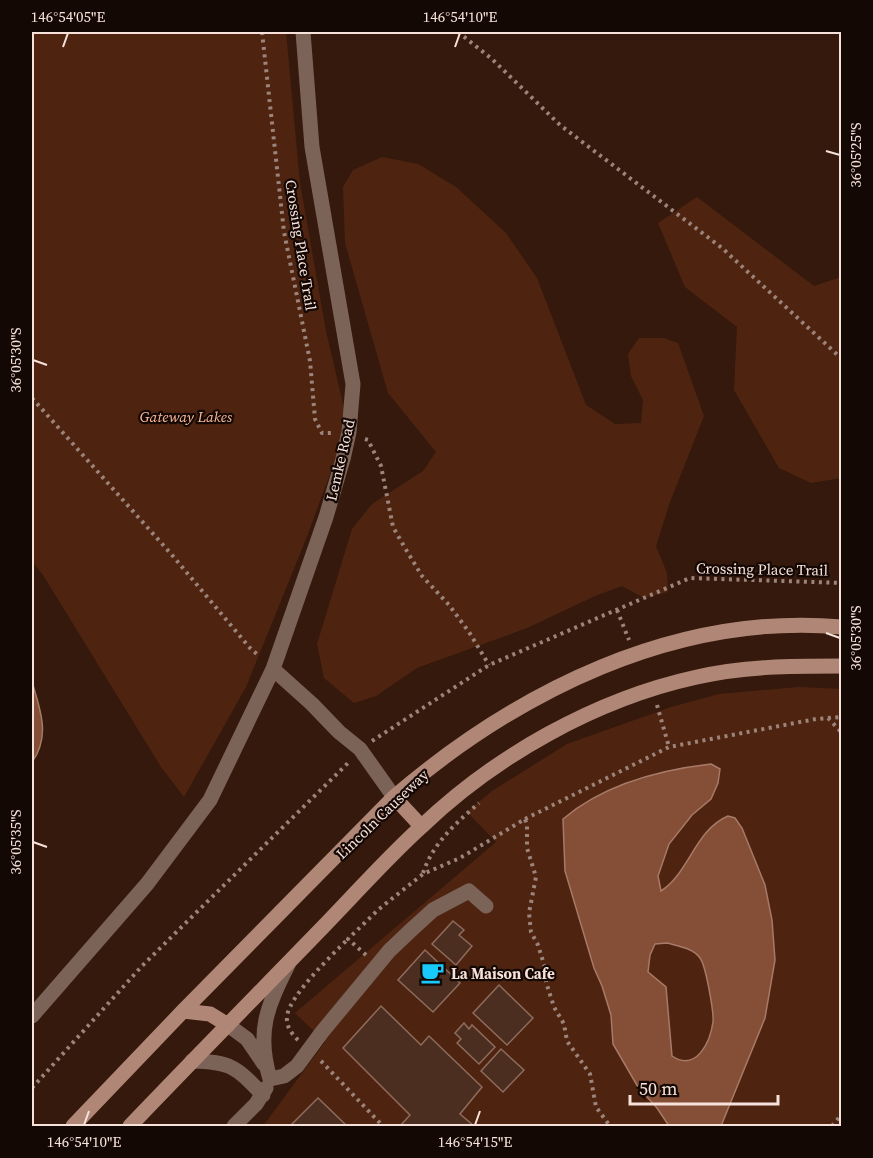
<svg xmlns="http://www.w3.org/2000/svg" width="873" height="1158" viewBox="0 0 873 1158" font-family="'Source Serif 4',serif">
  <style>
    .green { fill: #4e2411 }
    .water { fill: #854e36; stroke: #a77a67; stroke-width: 1.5; fill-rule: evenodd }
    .building { fill: #4c2e21; stroke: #8e6c5d; stroke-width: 1.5 }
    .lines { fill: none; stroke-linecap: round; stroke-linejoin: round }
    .path { stroke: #9c847a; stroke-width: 4; stroke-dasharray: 3 4.5; stroke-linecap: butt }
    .minor { stroke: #7c6358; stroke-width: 15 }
    .secondary { stroke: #b08776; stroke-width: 15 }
    .ticks { fill: none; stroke: #f6e2da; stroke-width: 2 }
    .labels { text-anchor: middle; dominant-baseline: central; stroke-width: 4.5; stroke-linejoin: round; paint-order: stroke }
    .street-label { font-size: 15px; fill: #f6e2da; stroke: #140804 }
    .park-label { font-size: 15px; font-style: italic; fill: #fdb89a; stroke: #140804 }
    .poi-label { font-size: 15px; font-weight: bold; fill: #f6e2da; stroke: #140804; text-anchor: start }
    .neatline { fill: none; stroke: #f6e2da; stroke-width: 2 }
    .ticks-label { font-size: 15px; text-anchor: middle; fill: #f6e2da }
  </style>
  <rect width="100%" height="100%" fill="#35190c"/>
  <path class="green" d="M32,32H286L300,183L326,331L344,408L340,447L306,539L246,687L184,797L161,767L43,575L32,561Z
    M382,157L418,164L456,187L506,233L537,278L586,405L615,424L641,423L643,400L631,376L628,354L639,338H664L678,343L704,416L670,502L656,546L667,573L668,592L644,598L622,586L595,596L527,628L417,668L376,696L354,703L324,678L317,644L352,529L372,504L423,471L436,452L388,393L345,243L343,187L353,170Z
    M697,197L814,286L841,277V478L811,483L779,468L734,390L737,327L685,287L658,223Z
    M799,687L841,689V1126H263L325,1042L295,1013L496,842L467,812L492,791L567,744L671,707L719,694Z"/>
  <path class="water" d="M32,682C40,709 51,736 32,762Z
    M711,764L720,769L718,783L711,799L692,815L669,844L658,876L661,891C689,873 695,830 728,816L735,818L742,828L765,885L772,920L775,960L765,1018L721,1126H669L657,1108L638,1087L613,1044L611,1015L602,986L594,968L565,871L563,819C604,784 659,770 711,764ZM667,943C678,946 693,948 700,958C706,966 714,1013 713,1022C710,1043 696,1072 672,1056L666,987L648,972L650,955L655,944Z"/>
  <path class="building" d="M453,921L464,930L459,935L472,946L456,965L432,944Z
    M425,950L460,983L433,1012L398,980Z
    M499,985L533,1018L507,1045L473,1013Z
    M381,1006L421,1045L429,1036L482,1087L460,1114L474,1126H400L410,1115L343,1048Z
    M464,1023L469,1029L472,1025L495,1047L479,1064L457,1043L461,1039L455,1033Z
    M501,1049L524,1070L503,1092L481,1071Z
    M318,1098L347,1126H290Z"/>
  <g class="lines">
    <path class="path" d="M262,32L284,232L310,361L315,419L322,433H332
      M458,32L492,59L560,125L722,248L842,359
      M32,398L172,555L250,648L259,656
      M365,439L368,440L381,466L393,527L405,548L422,576L449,605L469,632L489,665
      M617,610L629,640
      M657,705L669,747
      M828,718L842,733
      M372,741L489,665L690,578L842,583
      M525,819L669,747L816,719L842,717
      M423,873C433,843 456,823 479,803
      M366,955L348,939L379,909L423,874L460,858L525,819L527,825V848L536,877L529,913L531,932L538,945L546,971V982L554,1007L564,1024L567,1041L590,1074L596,1107L610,1126
      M298,1040C291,1033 286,1026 287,1016C290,995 332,955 348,939
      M321,1061L380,1123L381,1126
      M32,1088L142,966L349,762
      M832,1126L842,1114"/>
    <path class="minor" d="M273,669L312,704L339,732L360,749L394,797
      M32,1016L147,884L210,800L273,669L326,517L343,459L349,432L353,384L312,147L303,32
      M228,1025L247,1039L264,1064
      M192,1061C232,1062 236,1067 263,1095
      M270,1079L284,1076L297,1066L322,1032L389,951L410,931L433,910L469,891L486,906
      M270,1079C256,1032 267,1007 288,965
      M234,1126L256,1104L266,1088"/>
    <path class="secondary" d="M394,797L421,826
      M183,1011L210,1014L228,1025
      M73,1126L183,1011L394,797C517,692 675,612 842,627
      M130,1126C193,1060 258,994 322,928C355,894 386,859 421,827C495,756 596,699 697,677C744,666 793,666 842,666"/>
  </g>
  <path class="ticks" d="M63,47L68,33M455,47L460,33M826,151L840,155M33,360L47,365M826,633L840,638M33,842L47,847M84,1125L89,1111M475,1125L480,1111"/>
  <defs>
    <symbol id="cafe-bare" viewBox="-9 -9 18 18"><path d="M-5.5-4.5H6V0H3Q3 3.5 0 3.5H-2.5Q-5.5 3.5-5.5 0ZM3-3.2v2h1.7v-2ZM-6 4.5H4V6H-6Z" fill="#17cafb" stroke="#140804" stroke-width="2.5" paint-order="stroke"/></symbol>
  </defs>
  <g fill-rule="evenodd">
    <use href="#cafe-bare" x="416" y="956" width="33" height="33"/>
  </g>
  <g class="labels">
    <g class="street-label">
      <text transform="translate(301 245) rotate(81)">Crossing Place Trail</text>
      <text transform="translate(340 460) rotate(-77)">Lemke Road</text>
      <text transform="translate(762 569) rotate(1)">Crossing Place Trail</text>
      <text transform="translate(382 814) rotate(-44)">Lincoln Causeway</text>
    </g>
    <g class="park-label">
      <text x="186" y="416">Gateway Lakes</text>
    </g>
    <g class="poi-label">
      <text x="451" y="973">La Maison Cafe</text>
    </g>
  </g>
  <rect width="873" height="1158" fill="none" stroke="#140804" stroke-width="66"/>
  <path d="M630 1095v9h148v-9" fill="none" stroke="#f6e2da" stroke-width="3"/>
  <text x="639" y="1095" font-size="18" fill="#f6e2da" stroke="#140804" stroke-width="4.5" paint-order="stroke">50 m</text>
  <rect x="33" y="33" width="807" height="1092" class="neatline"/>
  <g class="ticks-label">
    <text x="68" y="22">146°54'05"E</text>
    <text x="460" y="22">146°54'10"E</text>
    <text transform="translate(856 155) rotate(-90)" y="5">36°05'25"S</text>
    <text transform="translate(16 360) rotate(-90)" y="5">36°05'30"S</text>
    <text transform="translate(856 638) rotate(-90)" y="5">36°05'30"S</text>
    <text transform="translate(16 842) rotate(-90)" y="5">36°05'35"S</text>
    <text x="84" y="1147">146°54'10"E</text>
    <text x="475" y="1147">146°54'15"E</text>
  </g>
</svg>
